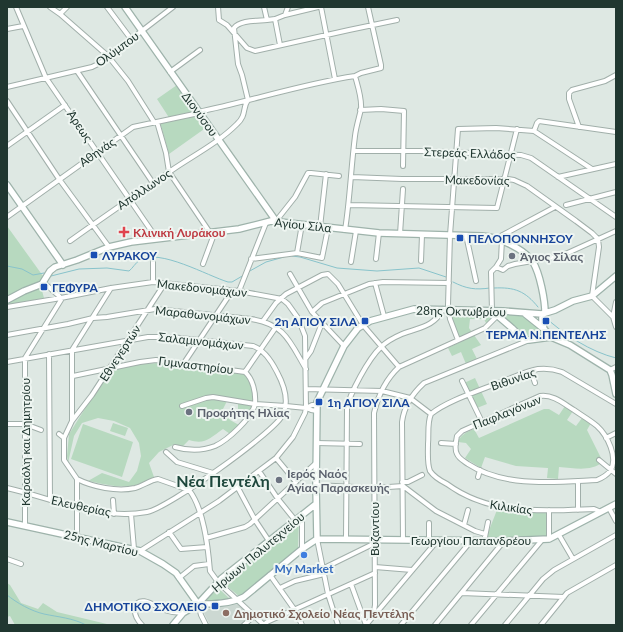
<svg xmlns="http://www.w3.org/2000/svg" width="623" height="632" viewBox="0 0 623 632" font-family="Lato,sans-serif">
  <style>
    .built { fill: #ccd8d2 }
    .green { fill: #b7d9bf }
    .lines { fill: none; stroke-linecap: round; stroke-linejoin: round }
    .stream { stroke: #88c3cb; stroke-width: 1 }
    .street-casing { stroke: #a1afaa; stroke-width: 6 }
    .secondary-casing { stroke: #9eb3ab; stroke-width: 8 }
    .street { stroke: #fff; stroke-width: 4 }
    .secondary { stroke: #fff; stroke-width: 5.5 }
    .health-dot { fill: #e0444e; stroke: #eef5f1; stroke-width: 1.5 }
    .transit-dot { fill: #1a4fb4; stroke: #eef5f1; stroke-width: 1.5 }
    .worship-dot { fill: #6b7280; stroke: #eef5f1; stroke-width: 1.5 }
    .shop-dot { fill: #3f7fe0; stroke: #eef5f1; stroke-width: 1.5 }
    .education-dot { fill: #8d6e63; stroke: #eef5f1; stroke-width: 1.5 }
    .labels { text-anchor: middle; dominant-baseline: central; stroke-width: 4; stroke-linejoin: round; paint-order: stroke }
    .street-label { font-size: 12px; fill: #203730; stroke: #eef5f1 }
    .health-label { font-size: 12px; font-weight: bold; fill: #be3a42; stroke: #eef5f1; text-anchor: start }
    .transit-label { font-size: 12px; font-weight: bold; fill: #164399; stroke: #eef5f1; text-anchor: start }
    .worship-label { font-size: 12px; font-weight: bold; fill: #5b616d; stroke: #eef5f1; text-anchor: start }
    .shop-label { font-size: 12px; font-weight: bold; fill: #366cbe; stroke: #eef5f1 }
    .education-label { font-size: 12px; font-weight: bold; fill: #785e54; stroke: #eef5f1; text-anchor: start }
    .district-label { font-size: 16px; font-weight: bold; fill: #1e473c; stroke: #eef5f1 }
  </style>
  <rect width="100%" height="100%" fill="#dee8e3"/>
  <path class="built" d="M239,604L250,615L240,625H210L203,611V610Z"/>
  <path class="green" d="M177,85L207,127L169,154L160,122L169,120L168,116L157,99Z
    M7,226L43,276L41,281L23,289L7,297Z
    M41,287L44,298L7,305V303L21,295Z
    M452,312H489L493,319L487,325L484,319H470L469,328L481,345L472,349L477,359L466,364L461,352L452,356L448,348L460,342L451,320Z
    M503,313L519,314L526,317L545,333L543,336L530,338L526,337L502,319V315Z
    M160,363L241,372C251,378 258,394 253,406C251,410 248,413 246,417L238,410V403L227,401L223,409L230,420L239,425L230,434L223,429C210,438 205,445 189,440L182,447L175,444L159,452L149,463L154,477C148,480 142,483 136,485C121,489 104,484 88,481L102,473L129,482L137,471L141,456L139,443L130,428L114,421L98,418L82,423L74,436L68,463L67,456L69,434L110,369L138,364Z
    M475,378L487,404L477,408L464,383Z
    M565,406L573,411L567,420L576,426L582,418L591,423L587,430L603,462C590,472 575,468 559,467L558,479L547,478L548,468L516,466L485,457L481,468L465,458L471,449L466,443L458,442C461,434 467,432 474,429L479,438L544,409H549L559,415Z
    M113,423L128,428L125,436L110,431Z
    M83,424L133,442L122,477L71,459Z
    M497,510L520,513H548V538L533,539L486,538Z
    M299,520L298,549L240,597L222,582Z
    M7,583L10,585L21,603L38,609L43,603L57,612L111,625H15L10,616L7,617Z
    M217,587L230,599L206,601Z"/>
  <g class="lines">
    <path class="stream" d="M292,256L300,257L337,268L377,271L419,268L446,277
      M7,266L22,269L33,275L44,273L46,274
      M248,272L266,262L284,257
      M51,276L79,269L107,268L129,271C133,268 135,263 140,260C159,248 208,276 228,282H232L244,275
      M453,282C467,289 475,290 490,288
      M494,288C515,287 525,291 538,307
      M545,317C563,334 591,352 616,358
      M7,595C17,603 31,611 44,614C58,617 73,618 86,625"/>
    <defs>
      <path id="street" d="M16,7L46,78L157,239
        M50,7L60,14L108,56L128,81L154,122
        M107,7L131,39
        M218,7L219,20L227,25L247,48L255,51L349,30L397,20
        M264,7L267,20L275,19
        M321,7L335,79
        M60,14L67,7
        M285,15L288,7
        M7,29L23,26
        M280,45L275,19L285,15L318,7
        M77,71L153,183
        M170,72L200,50
        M7,87L92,67L100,63L173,7
        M7,101L59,179L109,247
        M360,110L381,109L404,111L403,166
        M198,112C251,101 302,84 355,76L361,73L381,68V65L368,7
        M157,122L166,153L169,172L213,237L203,264
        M579,127L569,99V93L572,90L605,81L616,75
        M534,131L537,123L539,121L616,132
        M7,146L65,105
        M354,151H421L521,155L531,158L616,217
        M352,177L402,179H508L514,180L527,186L576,221L592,233L598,239L599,247L592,296L613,317L616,327
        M558,177L616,164
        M349,205L497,208L517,129
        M566,205L616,192
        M7,217L133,127L199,113
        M276,221L295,197L308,173H311L339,176
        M320,227L326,174
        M345,230C350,199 351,167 355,136C356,127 359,118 361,109C362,98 358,87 355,76
        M400,234L403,189
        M466,235L476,281
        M497,238L555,207
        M70,241C105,216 140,192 175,168C196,154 219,142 237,124C247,115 242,108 248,100L242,75L238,64L234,28C240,20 257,21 267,20
        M297,253L302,224
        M251,259L297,253L322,258L328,228
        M376,259L379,233
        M153,261V282
        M421,261L422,235
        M351,262L356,231
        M496,267L501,259L502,240
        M290,274L312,312L344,346
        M375,283L384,316
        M239,291L266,223
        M7,307L61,298L111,288L153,282L239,291L282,299L288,304L298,318L305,336L306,408L305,413L293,437L276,458L219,501L140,551
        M492,311L491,272L496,267L503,270L508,266L515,264L561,256L616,231
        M312,312L322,303L369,284L383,282L449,283
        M613,317L616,302
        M263,321L276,303L286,294L322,275L328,274L338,284L363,325L399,367
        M7,335L68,324L93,318L107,317L155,309L251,319C285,324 290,342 306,369
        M458,340L450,319L448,305L450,235L458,129L496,128L534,131L592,169
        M72,350V421L64,438V460L77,479
        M72,350L111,288
        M49,354L50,500
        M25,358L61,300L59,296L43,282
        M306,358L311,351L322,323
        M7,362L148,337H171L253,346C265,350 272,362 277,372C284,385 290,402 282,416C272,434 168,508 147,512C99,521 52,498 7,488
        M184,363L232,291
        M610,370L616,367
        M531,371L535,383
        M245,372L276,327
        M73,376L140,362L156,360L245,372C253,379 256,393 255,404C252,418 228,440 215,446C202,451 189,451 175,447
        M462,381L482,422
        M306,389L382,391L410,398L431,414
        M540,396C553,394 564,404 574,410C581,415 590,420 597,426C607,435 619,458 610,471C607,475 602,478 597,480C556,482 505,488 468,464C464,461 459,459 457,454C454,449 456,441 457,436L462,431Z
        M182,406L206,398L213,397L255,404L286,406L306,408L311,410L317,411
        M306,408L312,405H317
        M431,414C427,423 429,434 428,444C428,452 427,464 430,471C434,477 441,481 447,484C491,516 542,511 594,509L601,512
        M431,414C448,400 482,390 503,381C515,377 526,371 538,369C547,368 554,369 562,372L616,404
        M72,421L92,395L165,283
        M7,424H25L41,430
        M59,434L64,438
        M606,438L616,433
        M316,443L360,444
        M441,443L456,444
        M166,452L177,462L213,473
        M276,458L296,482
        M599,460L616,474
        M259,471L278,499L295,520
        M478,477L480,470
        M77,479C93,487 117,492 135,488C143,486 150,480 158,479L189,490
        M402,482H408L422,475
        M316,485L374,488L403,486L436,511L475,531L485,534
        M238,488L255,520L269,541
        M189,490C204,509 208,547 210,571L218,582L264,625
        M113,500L114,514
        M609,508L616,521
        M578,510V481
        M131,514L134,549
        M301,516L302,520V549
        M25,525V358
        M464,525L468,510
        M169,532L181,549L207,547
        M559,535L573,559
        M77,536V479
        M485,537L488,522
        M206,538L245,527L250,524L316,463
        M317,539L328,594L338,625
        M346,539L347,409C349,394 369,358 381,347C386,342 395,337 402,334C419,327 433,328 443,309
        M549,539V510
        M403,540L402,422C404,406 412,394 424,383L527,341
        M429,540V523
        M7,559L21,564
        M375,567L412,570
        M322,569L375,543
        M270,575L294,609L302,625
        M179,578L194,566L209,564
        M351,584L366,625
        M280,588L295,581L324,574
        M462,593L564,597
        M198,604L201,615L206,625
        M373,617L375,605L374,413C378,396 386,379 399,367L485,328L497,316
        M142,625C138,621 134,615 135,608C139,593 156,607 164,610C170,612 177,613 183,613
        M244,625L254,616
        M264,625L267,622L375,573
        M366,625L437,541
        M401,625L471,541
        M435,625L504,541
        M471,625L542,540
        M505,625L543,579L554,570L616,535
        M541,625L567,593L616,565"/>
      <path id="secondary" d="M125,7L276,221
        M7,185L63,265
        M7,300L24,291L42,284L50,271L55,267L77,260L109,247L131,242L239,229L271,221L379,233L482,236C498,237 523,248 533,262C540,274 545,300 545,313
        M492,311L512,328L524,340H529L551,337
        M524,313L544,329L551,337L570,345L610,370L612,375L616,394
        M542,314V321L544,329
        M7,522L140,551L163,564L176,573L198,604
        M317,539L316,485L317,402L344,346L358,328L370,321L414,309L503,311L542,314L555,310L573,301L592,296L616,276
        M317,539L504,541L549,539L616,504
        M198,604C213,604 230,604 244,597L302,549L317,539
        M173,625L183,613L198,604L221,579L316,504"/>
    </defs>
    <use href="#street" class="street-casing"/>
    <use href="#secondary" class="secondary-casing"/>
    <use href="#street" class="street"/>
    <use href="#secondary" class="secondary"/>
  </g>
  <path class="health-dot" d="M122 226h4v4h4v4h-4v4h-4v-4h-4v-4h4z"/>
  <g class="transit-dot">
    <rect x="456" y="234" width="8" height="8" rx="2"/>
    <rect x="90" y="251" width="8" height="8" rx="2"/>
    <rect x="40" y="283" width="8" height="8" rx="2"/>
    <rect x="361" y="317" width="8" height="8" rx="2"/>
    <rect x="542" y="317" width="8" height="8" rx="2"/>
    <rect x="315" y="398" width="8" height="8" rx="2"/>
    <rect x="211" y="602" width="8" height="8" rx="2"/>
  </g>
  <g class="worship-dot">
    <circle cx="512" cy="256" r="4"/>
    <circle cx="189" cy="412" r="4"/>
    <circle cx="279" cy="480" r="4"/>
  </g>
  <circle class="shop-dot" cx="304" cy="555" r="4"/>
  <circle class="education-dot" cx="226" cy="613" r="4"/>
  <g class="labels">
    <g class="street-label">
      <text transform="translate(117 49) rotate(-36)">Ολύμπου</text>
      <text transform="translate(200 114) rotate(54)">Διονύσου</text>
      <text transform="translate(80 126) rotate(56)">Άρεως</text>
      <text transform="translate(97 152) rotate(-35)">Αθηνάς</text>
      <text transform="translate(470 153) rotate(2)">Στερεάς Ελλάδος</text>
      <text transform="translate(477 180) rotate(1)">Μακεδονίας</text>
      <text transform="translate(144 189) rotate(-34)">Απόλλωνος</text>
      <text transform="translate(303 225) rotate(6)">Αγίου Σίλα</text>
      <text transform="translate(202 288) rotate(6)">Μακεδονομάχων</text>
      <text transform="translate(461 311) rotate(1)">28ης Οκτωβρίου</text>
      <text transform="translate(203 315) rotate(6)">Μαραθωνομάχων</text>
      <text transform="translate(201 341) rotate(6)">Σαλαμινομάχων</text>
      <text transform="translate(120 353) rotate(-57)">Εθνεγερτών</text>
      <text transform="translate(196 365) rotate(7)">Γυμναστηρίου</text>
      <text transform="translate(513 379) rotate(-19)">Βιθυνίας</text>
      <text transform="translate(507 412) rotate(-22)">Παφλαγόνων</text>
      <text transform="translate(25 442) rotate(-90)">Καραόλη και Δημητρίου</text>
      <text transform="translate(81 506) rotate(12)">Ελευθερίας</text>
      <text transform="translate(511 507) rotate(8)">Κιλικίας</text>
      <text transform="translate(374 529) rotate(-90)">Βυζαντίου</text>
      <text x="471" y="540">Γεωργίου Παπανδρέου</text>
      <text transform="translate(101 543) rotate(14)">25ης Μαρτίου</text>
      <text transform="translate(258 552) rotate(-40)">Ηρώων Πολυτεχνείου</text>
    </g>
    <g class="health-label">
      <text x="133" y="232">Κλινική Λυράκου</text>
    </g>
    <g class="transit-label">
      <text x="468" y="238">ΠΕΛΟΠΟΝΝΗΣΟΥ</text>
      <text x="102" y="255">ΛΥΡΑΚΟΥ</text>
      <text x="52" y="287">ΓΕΦΥΡΑ</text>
      <text x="357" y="321" text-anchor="end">2η ΑΓΙΟΥ ΣΙΛΑ</text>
      <text x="546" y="334" text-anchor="middle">ΤΕΡΜΑ Ν.ΠΕΝΤΕΛΗΣ</text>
      <text x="327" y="402">1η ΑΓΙΟΥ ΣΙΛΑ</text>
      <text x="207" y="606" text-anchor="end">ΔΗΜΟΤΙΚΟ ΣΧΟΛΕΙΟ</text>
    </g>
    <g class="worship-label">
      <text x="520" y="256">Άγιος Σίλας</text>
      <text x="197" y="412">Προφήτης Ηλίας</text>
      <text x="287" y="473">Ιερός Ναός<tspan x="287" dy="14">Αγίας Παρασκευής</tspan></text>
    </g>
    <g class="shop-label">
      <text x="304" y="568">My Market</text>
    </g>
    <g class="education-label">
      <text x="234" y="613">Δημοτικό Σχολείο Νέας Πεντέλης</text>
    </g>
    <g class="district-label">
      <text x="223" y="480">Νέα Πεντέλη</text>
    </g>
  </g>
  <rect width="623" height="632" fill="none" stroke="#203730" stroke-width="16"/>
</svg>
